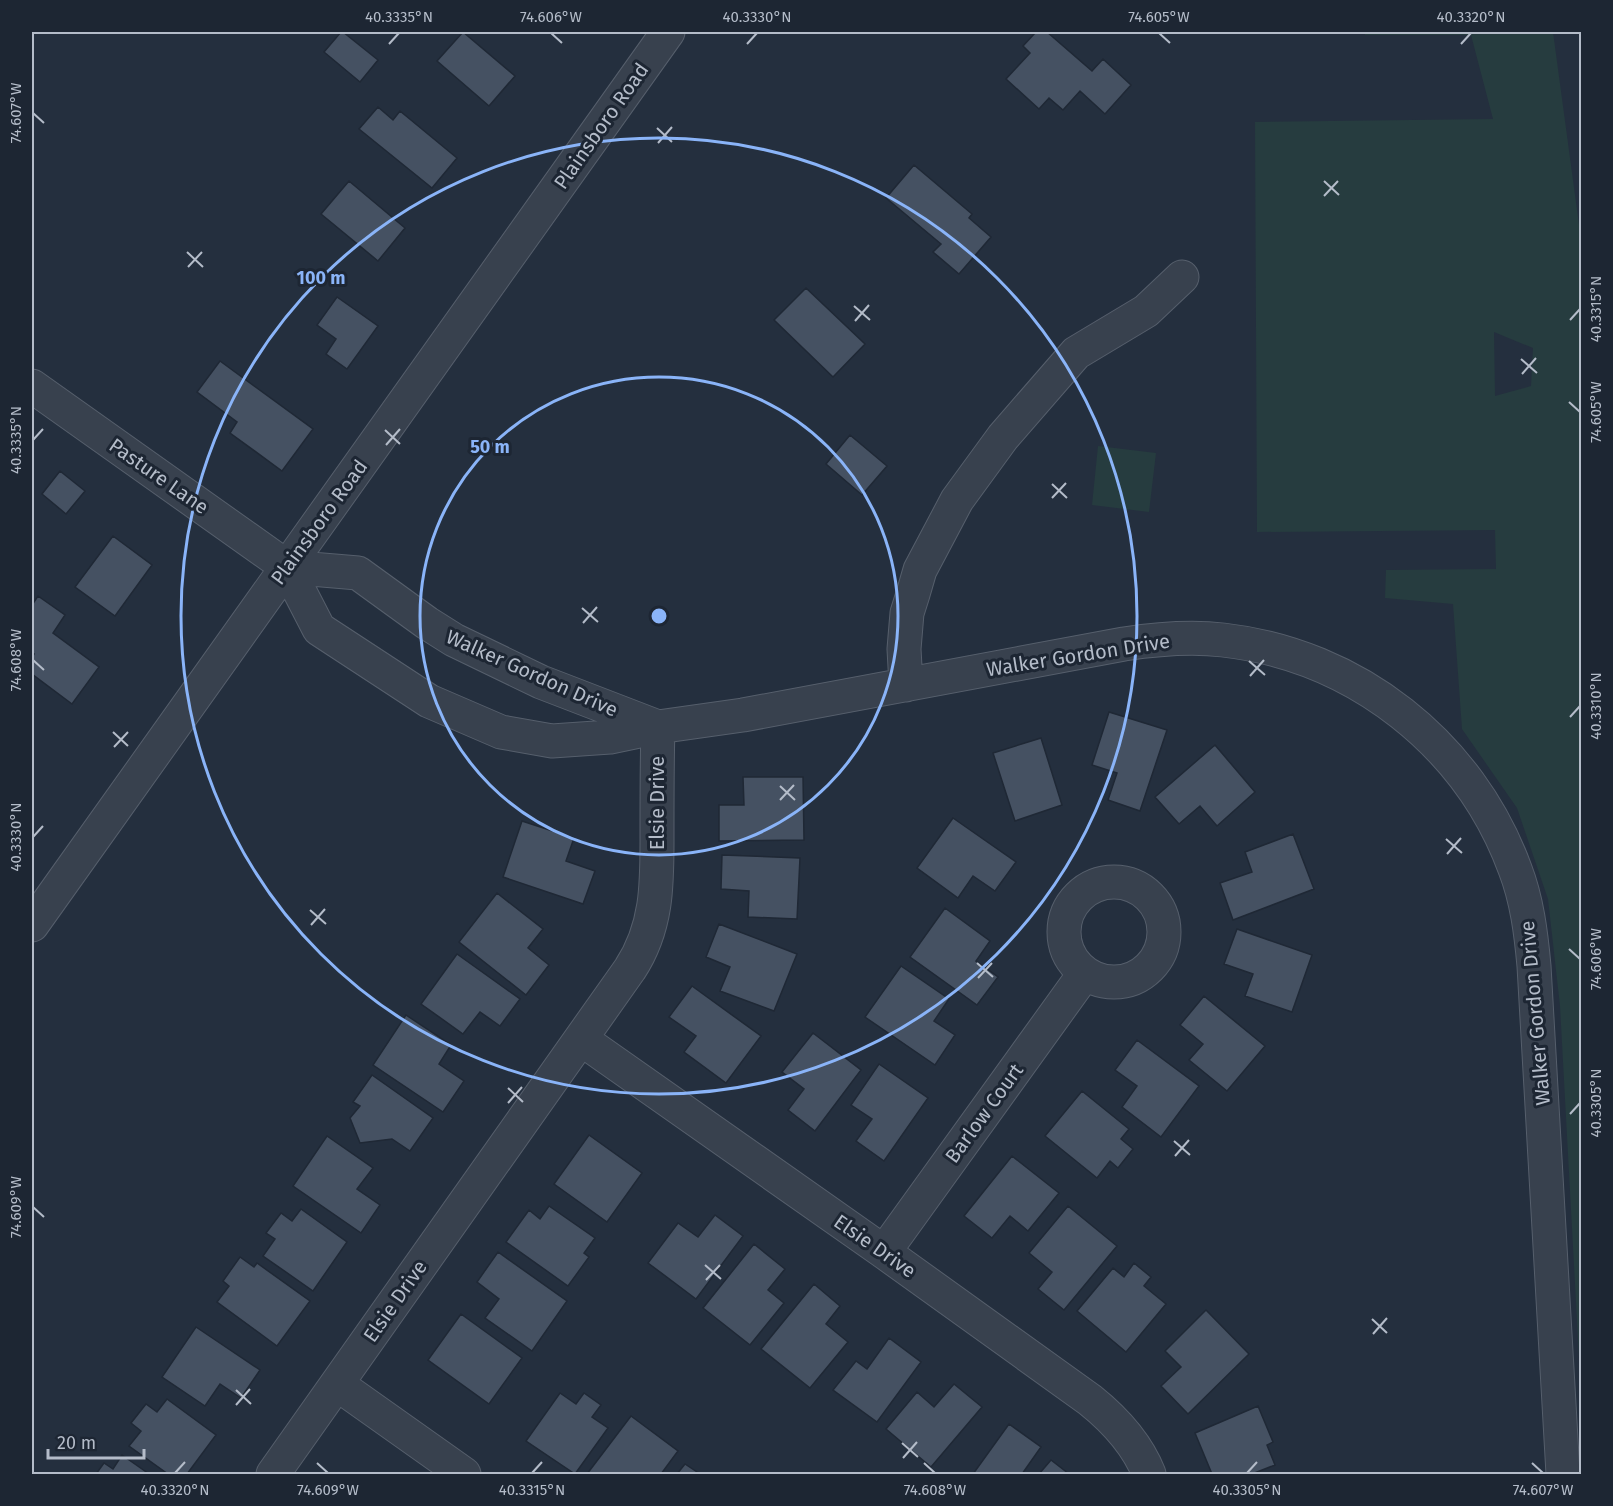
<svg xmlns="http://www.w3.org/2000/svg" width="1613" height="1506" viewBox="0 0 1613 1506" font-family="'Fira Sans',sans-serif">
  <style>
    .green { fill: #263c3f; fill-rule: evenodd }
    .building { fill: #455162; stroke: #1f2835; stroke-width: 1.5 }
    .lines { fill: none; stroke-linecap: round; stroke-linejoin: round }
    .minor-casing { stroke: #565f6c; stroke-width: 35 }
    .minor { stroke: #38414e; stroke-width: 33 }
    .ticks { fill: none; stroke: #b4bcc9; stroke-width: 2 }
    .ring { fill: none; stroke: #8ab4f8; stroke-width: 3 }
    .labels { text-anchor: middle; dominant-baseline: central; stroke-width: 6; stroke-linejoin: round; paint-order: stroke }
    .street-label { font-size: 20px; fill: #b4bcc9; stroke: #1d2633 }
    .centre { fill: #8ab4f8; stroke: #1d2633; stroke-width: 3 }
    .ring-label { font-size: 18px; text-anchor: middle; font-weight: bold; fill: #8ab4f8; stroke: #1d2633; stroke-width: 6; stroke-linejoin: round; paint-order: stroke }
    .neatline { fill: none; stroke: #b4bcc9; stroke-width: 2 }
    .ticks-label { font-size: 15px; text-anchor: middle; fill: #b4bcc9 }
  </style>
  <rect width="100%" height="100%" fill="#242f3e"/>
  <path class="green" d="M1365,32H1553L1582,247L1581,1395L1560,1006L1548,899L1517,808L1462,729L1453,604L1385,598L1386,570L1496,569L1495,530L1257,532L1255,122L1493,119L1471,35H1365ZM1494,332L1533,348L1531,386L1495,396Z
    M1098,446L1156,453L1149,512L1092,505Z"/>
  <path class="building" d="M341,32H343L378,60L360,82L324,52Z
    M463,32L515,76L489,106L437,61Z
    M1036,32H1047L1092,71L1103,59L1131,85L1105,114L1080,91L1063,110L1049,98L1039,109L1006,79L1030,53L1023,46Z
    M378,107L393,120L400,111L457,158L432,188L359,129Z
    M914,165L972,214L969,218L991,237L959,274L933,252L941,244L886,198Z
    M349,181L405,228L378,261L321,214Z
    M806,288L865,344L833,377L774,320Z
    M337,297L378,326L347,369L326,354L336,339L317,325Z
    M220,361L313,429L282,471L230,433L237,422L197,392Z
    M850,435L887,466L862,495L826,464Z
    M60,471L85,491L66,514L42,494Z
    M113,536L152,565L115,616L75,587Z
    M38,596L65,615L53,633L99,667L72,704L32,674V658L34,654L32,652V605Z
    M1109,712L1167,730L1140,811L1108,800L1117,773L1092,765Z
    M1041,738L1062,805L1015,821L993,753Z
    M1215,745L1255,792L1217,826L1200,806L1179,824L1155,797Z
    M743,777H803L804,840L719,841V805H744Z
    M953,818L1016,862L995,891L973,876L958,898L917,868Z
    M522,821L574,838L566,861L595,871L583,904L503,877Z
    M1293,834L1314,889L1233,920L1220,883L1252,872L1245,852Z
    M722,855L800,858L797,919L748,917L749,891L721,889Z
    M497,893L543,929L528,948L549,965L526,995L459,942Z
    M945,908L990,941L976,961L998,977L977,1005L910,957Z
    M719,924L797,954L774,1011L720,991L730,967L706,957Z
    M1237,929L1312,955L1292,1012L1245,996L1253,974L1224,964Z
    M457,954L520,999L500,1026L480,1012L463,1034L421,1004Z
    M901,966L949,999L934,1021L955,1035L935,1065L865,1017Z
    M692,986L761,1036L726,1083L684,1052L696,1036L669,1017Z
    M1204,996L1265,1046L1227,1091L1189,1060L1203,1044L1180,1025Z
    M406,1015L451,1045L439,1064L464,1081L443,1112L373,1065Z
    M813,1033L861,1070L815,1131L788,1110L804,1089L782,1072Z
    M1137,1040L1199,1086L1161,1137L1122,1107L1137,1086L1115,1070Z
    M879,1064L928,1098L884,1161L856,1141L872,1119L851,1105Z
    M372,1075L433,1118L410,1151L392,1139L360,1143L350,1118L360,1106L353,1102Z
    M1082,1091L1129,1129L1121,1139L1133,1149L1118,1168L1110,1161L1097,1178L1045,1136Z
    M589,1135L642,1173L607,1222L554,1184Z
    M327,1136L373,1168L357,1189L380,1205L361,1233L293,1186Z
    M1012,1156L1059,1193L1028,1231L1010,1216L992,1238L964,1216Z
    M549,1206L595,1238L584,1253L589,1257L568,1286L506,1242L529,1210L540,1219Z
    M1068,1206L1117,1246L1064,1310L1038,1289L1052,1272L1029,1253Z
    M301,1209L347,1242L313,1291L263,1256L275,1239L266,1233L281,1213L292,1221Z
    M715,1215L743,1236L696,1299L648,1263L678,1223L698,1237Z
    M754,1244L785,1269L768,1290L784,1303L750,1345L703,1308Z
    M498,1252L567,1301L532,1351L485,1318L499,1299L477,1282Z
    M240,1257L254,1267L257,1263L310,1301L277,1346L217,1302L229,1286L223,1281Z
    M1134,1263L1151,1277L1144,1286L1166,1304L1126,1352L1077,1311L1113,1268L1124,1277Z
    M814,1284L840,1306L826,1324L848,1342L810,1388L761,1349Z
    M1206,1310L1249,1354L1188,1414L1161,1386L1181,1367L1165,1351Z
    M461,1314L522,1358L489,1404L428,1360Z
    M196,1327L260,1370L241,1398L220,1384L205,1406L162,1377Z
    M889,1338L921,1362L877,1422L833,1390L856,1361L867,1369Z
    M954,1384L982,1407L931,1467L886,1429L917,1392L934,1407Z
    M560,1393L576,1404L584,1393L601,1405L592,1417L608,1428L575,1474L526,1441Z
    M167,1399L216,1435L187,1474H168L129,1446L141,1431L131,1423L146,1404L157,1412Z
    M1258,1406L1273,1442L1267,1445L1275,1465L1252,1474H1212L1195,1433Z
    M631,1416L678,1451L661,1474H587Z
    M1009,1424L1041,1447L1022,1474H973Z
    M122,1455L149,1474H96L104,1463L113,1469Z
    M1051,1460L1069,1474H1039Z
    M685,1464L700,1474H677Z"/>
  <g class="lines">
    <defs>
      <path id="minor" d="M32,386L287,567L319,629L429,701L501,732L552,741L610,737L658,727L541,682L454,640L427,623L358,573L287,567
        M906,685L904,649L907,613L913,594L920,570L957,500L1003,437L1076,353L1146,311L1182,277
        M1064 932a50 50 0 1 1 100 0a50 50 0 1 1-100 0Z
        M32,925L668,32
        M581,1039L884,1252L1090,1400C1115,1420 1137,1444 1149,1474
        M884,1252L1085,973
        M337,1384L464,1474
        M273,1474L630,969C659,925 657,879 657,829C657,795 657,761 658,727L743,715L1124,644C1157,639 1190,636 1223,640C1356,655 1469,744 1515,869C1527,900 1531,933 1534,966L1563,1474"/>
    </defs>
    <use href="#minor" class="minor-casing"/>
    <use href="#minor" class="minor"/>
  </g>
  <path class="ticks" d="M551,33L562,43M1159,33L1170,43M389,44L399,33M747,44L757,33M1461,44L1471,33M33,113L44,123M657,128L672,142M658,143L672,127M1324,181L1339,195M1324,196L1338,181M187,252L203,267M188,267L202,252M854,306L870,320M1570,320L1580,309M855,321L869,305M1521,359L1537,373M1522,374L1536,358M1569,402L1580,412M385,430L400,444M33,440L43,429M386,445L400,429M1052,484L1067,498M1052,498L1066,483M582,608L598,622M583,623L597,607M33,660L44,670M1249,661L1265,675M1250,676L1264,660M1570,717L1580,706M113,732L128,746M114,747L128,732M780,786L795,800M780,800L794,785M33,837L43,826M1446,839L1462,853M1447,854L1461,838M310,910L326,924M311,925L325,909M1569,949L1580,959M977,963L993,977M978,978L992,963M508,1088L523,1102M508,1103L522,1087M1570,1114L1580,1103M1174,1141L1190,1155M1175,1156L1189,1140M33,1207L44,1217M705,1265L721,1279M706,1280L720,1265M1372,1319L1387,1333M1373,1334L1387,1318M236,1390L251,1404M236,1405L250,1389M902,1443L918,1457M903,1458L917,1442M317,1463L328,1473M924,1463L935,1473M1532,1463L1543,1473M175,1473L185,1462M532,1473L542,1462M1247,1473L1257,1462"/>
  <g class="ring">
    <circle cx="659" cy="616" r="239"/>
    <circle cx="659" cy="616" r="478"/>
  </g>
  <g class="labels">
    <g class="street-label">
      <text transform="translate(601 126) rotate(-55)">Plainsboro Road</text>
      <text transform="translate(159 476) rotate(35)">Pasture Lane</text>
      <text transform="translate(319 522) rotate(-54)">Plainsboro Road</text>
      <text transform="translate(1078 655) rotate(-9)">Walker Gordon Drive</text>
      <text transform="translate(532 673) rotate(24)">Walker Gordon Drive</text>
      <text transform="translate(657 803) rotate(-90)">Elsie Drive</text>
      <text transform="translate(1535 1013) rotate(-95)">Walker Gordon Drive</text>
      <text transform="translate(984 1113) rotate(-54)">Barlow Court</text>
      <text transform="translate(875 1246) rotate(35)">Elsie Drive</text>
      <text transform="translate(395 1301) rotate(-55)">Elsie Drive</text>
    </g>
  </g>
  <circle cx="659" cy="616" r="9" class="centre"/>
  <g class="ring-label">
    <text x="321" y="284">100 m</text>
    <text x="490" y="453">50 m</text>
  </g>
  <rect width="1613" height="1506" fill="none" stroke="#1d2633" stroke-width="66"/>
  <path d="M48 1449v9h96v-9" fill="none" stroke="#b4bcc9" stroke-width="3"/>
  <text x="57" y="1449" font-size="18" fill="#b4bcc9" stroke="#1d2633" stroke-width="4.5" paint-order="stroke">20 m</text>
  <rect x="33" y="33" width="1547" height="1440" class="neatline"/>
  <g class="ticks-label">
    <text x="399" y="22">40.3335°N</text>
    <text x="551" y="22">74.606°W</text>
    <text x="757" y="22">40.3330°N</text>
    <text x="1159" y="22">74.605°W</text>
    <text x="1471" y="22">40.3320°N</text>
    <text transform="translate(16 113) rotate(-90)" y="5">74.607°W</text>
    <text transform="translate(1596 309) rotate(-90)" y="5">40.3315°N</text>
    <text transform="translate(1596 412) rotate(-90)" y="5">74.605°W</text>
    <text transform="translate(16 440) rotate(-90)" y="5">40.3335°N</text>
    <text transform="translate(16 660) rotate(-90)" y="5">74.608°W</text>
    <text transform="translate(1596 706) rotate(-90)" y="5">40.3310°N</text>
    <text transform="translate(16 837) rotate(-90)" y="5">40.3330°N</text>
    <text transform="translate(1596 959) rotate(-90)" y="5">74.606°W</text>
    <text transform="translate(1596 1103) rotate(-90)" y="5">40.3305°N</text>
    <text transform="translate(16 1207) rotate(-90)" y="5">74.609°W</text>
    <text x="175" y="1495">40.3320°N</text>
    <text x="328" y="1495">74.609°W</text>
    <text x="532" y="1495">40.3315°N</text>
    <text x="935" y="1495">74.608°W</text>
    <text x="1247" y="1495">40.3305°N</text>
    <text x="1543" y="1495">74.607°W</text>
  </g>
</svg>
